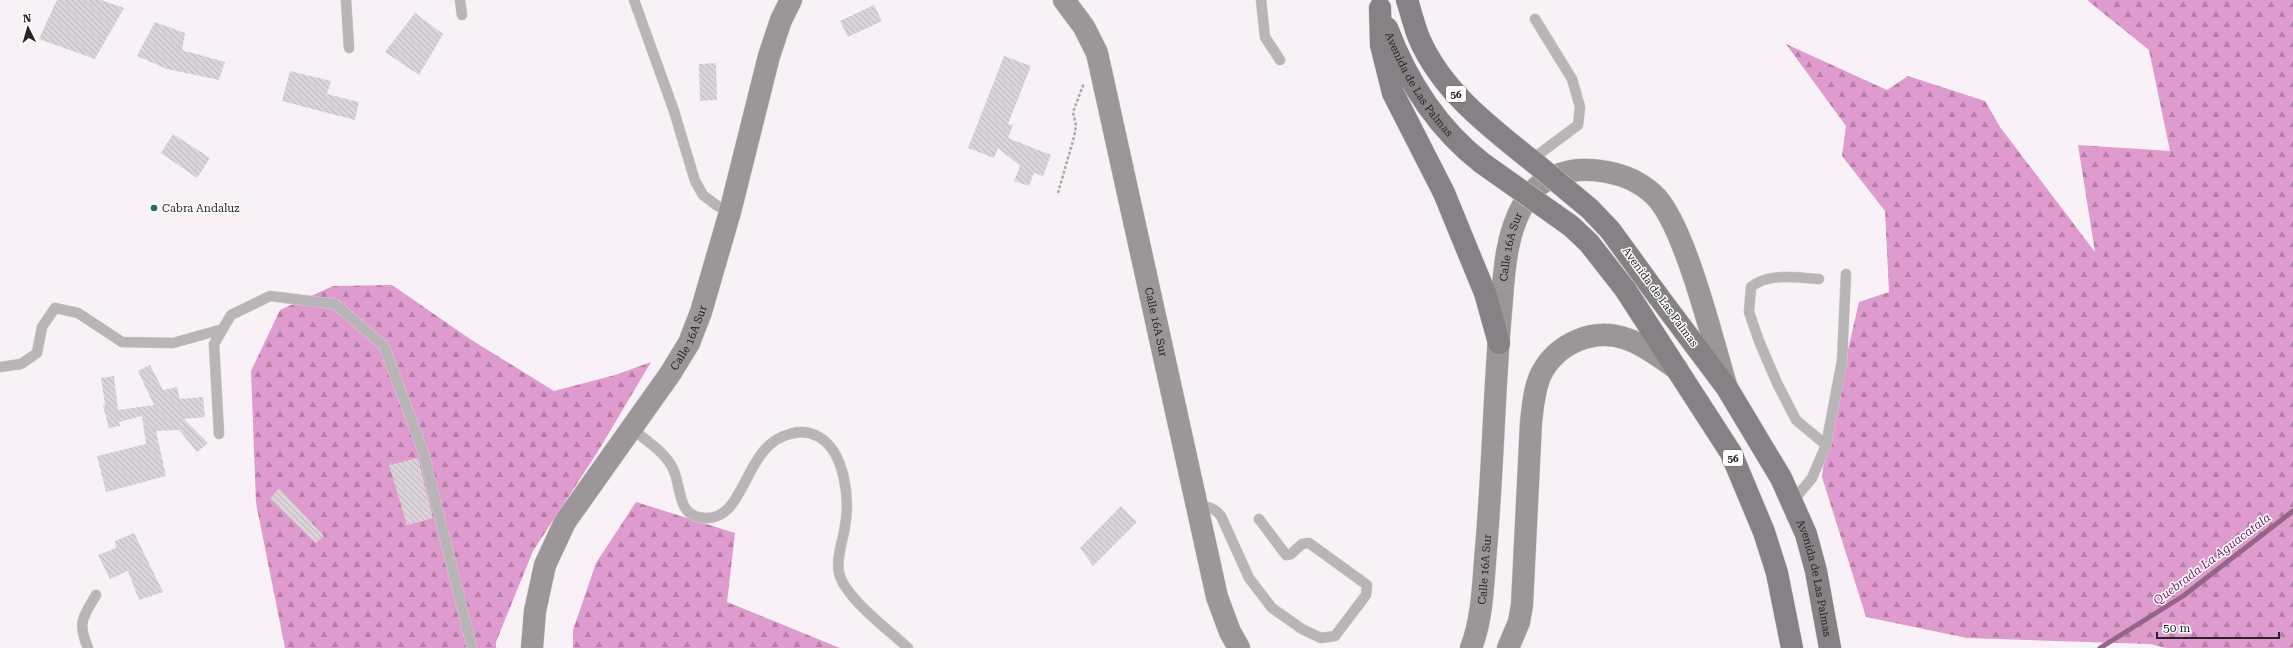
<svg xmlns="http://www.w3.org/2000/svg" width="2293" height="648" viewBox="0 0 2293 648" font-family="'Roboto Serif',serif">
  <style>
    .forest { fill: url(#forest-firs) }
    .lines { fill: none; stroke-linecap: round; stroke-linejoin: round }
    .stream { stroke: #946588; stroke-width: 5 }
    .building { fill: url(#building-back-hatch) }
    .lane-casing { stroke: #d2cdd1; stroke-width: 11 }
    .secondary-casing { stroke: #d2cdd1; stroke-width: 23 }
    .primary-casing { stroke: #d2cdd1; stroke-width: 23 }
    .path { stroke: #aca7aa; stroke-width: 2.5; stroke-dasharray: 3 2; stroke-linecap: butt }
    .lane { stroke: #b8b5b7; stroke-width: 10 }
    .secondary { stroke: #9b9799; stroke-width: 22 }
    .primary { stroke: #858184; stroke-width: 22 }
    .primary-bridge-casing { stroke: #d2cdd1; stroke-width: 23; stroke-linecap: butt }
    .primary-bridge { stroke: #858184; stroke-width: 22 }
    .poi-dot { fill: #206a63; stroke: #fff; stroke-width: 1.5 }
    .labels { text-anchor: middle; dominant-baseline: central; stroke-width: 3; stroke-linejoin: round; paint-order: stroke }
    .shield { fill: #fff; stroke: #686668; stroke-width: 1 }
    .shield-label { font-size: 10px; font-weight: bold; fill: #272527 }
    .street-label { font-size: 11px; fill: #272527; stroke: #fff }
    .poi-label { font-size: 11px; fill: #272527; stroke: #fff; text-anchor: start }
    .water-label { font-size: 12px; font-style: italic; fill: #712262; stroke: #fff }
  </style>
  <defs>
    <pattern id="forest-firs" width="22" height="20" patternUnits="userSpaceOnUse"><rect width="22" height="20" fill="#e09bce"/><path d="M5 1l3.5 6h-7zM16 11l3.5 6h-7z" fill="#b67ea7"/></pattern>
    <pattern id="building-back-hatch" width="6" height="6" patternUnits="userSpaceOnUse"><rect width="6" height="6" fill="#dad4d8"/><path d="M-1 5l2 2M0 0l6 6M5-1l2 2" fill="none" stroke="#bbb6b9"/></pattern>
  </defs>
  <rect width="100%" height="100%" fill="#f8f2f6"/>
  <path class="forest" d="M2087,0H2293V648H2166L2150,644L1967,638L1866,617L1822,477L1826,445L1859,302L1889,292L1885,211L1842,156L1846,126L1786,44L1887,90L1908,76L1985,101L2000,127L2095,252L2078,145L2170,151L2149,50Z
    M392,285L470,339L554,391L615,375L651,362L597,453L533,551L496,642V648H285L256,503L251,371L280,310L333,286Z
    M636,502L735,533L727,602L840,648H573V630L596,563Z"/>
  <g class="lines">
    <path class="stream" d="M2100,648L2183,596L2293,511"/>
  </g>
  <path class="building" d="M57,0H101L124,8L95,59L39,39Z
    M874,5L882,21L848,37L840,21Z
    M415,13L443,34L419,75L385,52Z
    M155,22L185,33L182,50L225,62L219,80L167,69L137,56Z
    M1004,56L1031,66L1008,124L1013,125L1008,138L1051,155L1043,176L1034,173L1029,186L1014,181L1020,166L998,148L994,158L968,148Z
    M716,63L717,100L700,101L699,64Z
    M290,71L331,81L327,94L359,102L355,120L282,101Z
    M173,134L210,158L197,178L161,153Z
    M150,365L163,390L177,387L180,399L203,397L205,417L184,419L208,443L197,452L179,430L156,431L166,476L106,492L97,456L146,444L142,416L119,422L120,426L109,428L103,406L105,405L101,378L114,376L118,410L154,405L138,371Z
    M418,458L433,518L407,525L389,465Z
    M279,488L324,536L316,543L270,499Z
    M1121,506L1137,522L1093,566L1080,548Z
    M134,533L163,592L139,600L128,571L110,579L98,555L116,548L115,541Z"/>
  <g class="lines">
    <defs>
      <path id="lane" d="M346,0L349,48
        M460,0L462,15
        M634,0L674,111L695,181L703,195L716,205L730,212
        M1261,0L1265,37L1280,60
        M1531,160L1578,125L1580,107L1572,79L1535,19
        M1819,279C1797,278 1769,272 1751,287L1749,312L1759,341L1777,383L1796,420L1826,445
        M0,367L21,364L37,353L42,327L55,308L78,313L122,342L173,343L223,329
        M631,428C644,439 662,450 671,465C683,483 674,517 705,518C747,520 743,445 790,434C799,431 810,432 819,437C845,452 850,499 845,526C843,541 836,557 839,573C845,598 889,630 908,648
        M219,434L214,344L231,315L270,296L335,304L384,346L423,451L472,648
        M1792,502L1812,478L1826,445L1842,361L1846,274
        M1198,507C1209,506 1214,508 1221,516L1249,578L1272,608L1302,629L1321,638L1335,636L1366,595L1367,585L1309,543L1302,544L1291,554L1286,555L1259,519
        M88,648C77,622 83,617 96,595"/>
      <g id="secondary">
        <path id="s1" d="M1064,0L1084,27L1097,53L1217,597L1230,632L1239,648"/>
        <path id="s2" d="M532,648L535,611L545,565L565,522L670,374L689,343L701,312L730,212L769,56L781,20L791,0"/>
        <path id="s3" d="M1471,648C1483,617 1483,582 1486,549C1493,469 1494,390 1501,311C1504,275 1505,237 1523,205C1540,174 1574,165 1607,172C1624,175 1640,182 1653,194C1684,221 1713,342 1726,385"/>
        <path d="M1508,648L1519,622L1522,605L1531,422C1533,406 1534,389 1541,374C1557,343 1594,327 1627,339C1645,345 1662,359 1677,369"/>
      </g>
      <g id="primary">
        <path d="M1407,0C1411,12 1414,26 1419,38C1442,92 1491,128 1536,164"/>
        <path d="M1380,8L1381,45L1393,93L1444,193L1485,293L1499,343"/>
        <path id="s4" d="M1387,28C1407,81 1437,128 1482,163"/>
        <path d="M1625,289L1731,453L1764,532L1777,573L1792,648"/>
        <path id="s5" d="M1658,296L1727,388L1781,478L1806,534L1816,571L1830,648"/>
      </g>
    </defs>
    <use href="#lane" class="lane-casing"/>
    <use href="#secondary" class="secondary-casing"/>
    <use href="#primary" class="primary-casing"/>
    <path class="path" d="M1058,193L1074,137L1076,126L1073,112L1084,83"/>
    <use href="#lane" class="lane"/>
    <use href="#secondary" class="secondary"/>
    <use href="#primary" class="primary"/>
    <defs>
      <path id="primary-bridge" d="M1482,163L1571,226L1589,243L1625,289
        M1536,164L1590,209L1610,230L1658,296"/>
    </defs>
    <use href="#primary-bridge" class="primary-bridge-casing"/>
    <use href="#primary-bridge" class="primary-bridge"/>
  </g>
  <circle class="poi-dot" cx="154" cy="208" r="4"/>
  <g class="labels">
    <g class="shield">
      <rect x="1446" y="86" width="20" height="16" rx="3"/>
      <rect x="1723" y="450" width="20" height="16" rx="3"/>
    </g>
    <g class="shield-label">
      <text x="1456" y="94">56</text>
      <text x="1733" y="458">56</text>
    </g>
    <g class="street-label">
      <text stroke="none"><textPath href="#s4" startOffset="65">Avenida de Las Palmas</textPath></text>
      <text stroke="none"><textPath href="#s3" startOffset="404">Calle 16A Sur</textPath></text>
      <text transform="translate(1660 297) rotate(54)">Avenida de Las Palmas</text>
      <text stroke="none"><textPath href="#s1" startOffset="338">Calle 16A Sur</textPath></text>
      <text stroke="none"><textPath href="#s2" startOffset="354">Calle 16A Sur</textPath></text>
      <text stroke="none"><textPath href="#s3" startOffset="80">Calle 16A Sur</textPath></text>
      <text stroke="none"><textPath href="#s5" startOffset="326">Avenida de Las Palmas</textPath></text>
    </g>
    <g class="poi-label">
      <text x="162" y="208">Cabra Andaluz</text>
    </g>
    <g class="water-label">
      <text transform="translate(2212 559) rotate(-37)">Quebrada La Aguacatala</text>
    </g>
  </g>
  <g transform="translate(28 28) rotate(355)" stroke="#ffffff" stroke-width="3" paint-order="stroke">
  <path d="M0-3L7 15L0 10L-7 15Z" fill="#272527"/>
  <text y="-6" font-size="11" font-weight="bold" text-anchor="middle" fill="#272527">N</text>
  </g>
  <path d="M2157 632v6h122v-6" fill="none" stroke="#272527" stroke-width="2"/>
  <text x="2163" y="632" font-size="12" fill="#272527" stroke="#ffffff" stroke-width="3" paint-order="stroke">50 m</text>
</svg>
